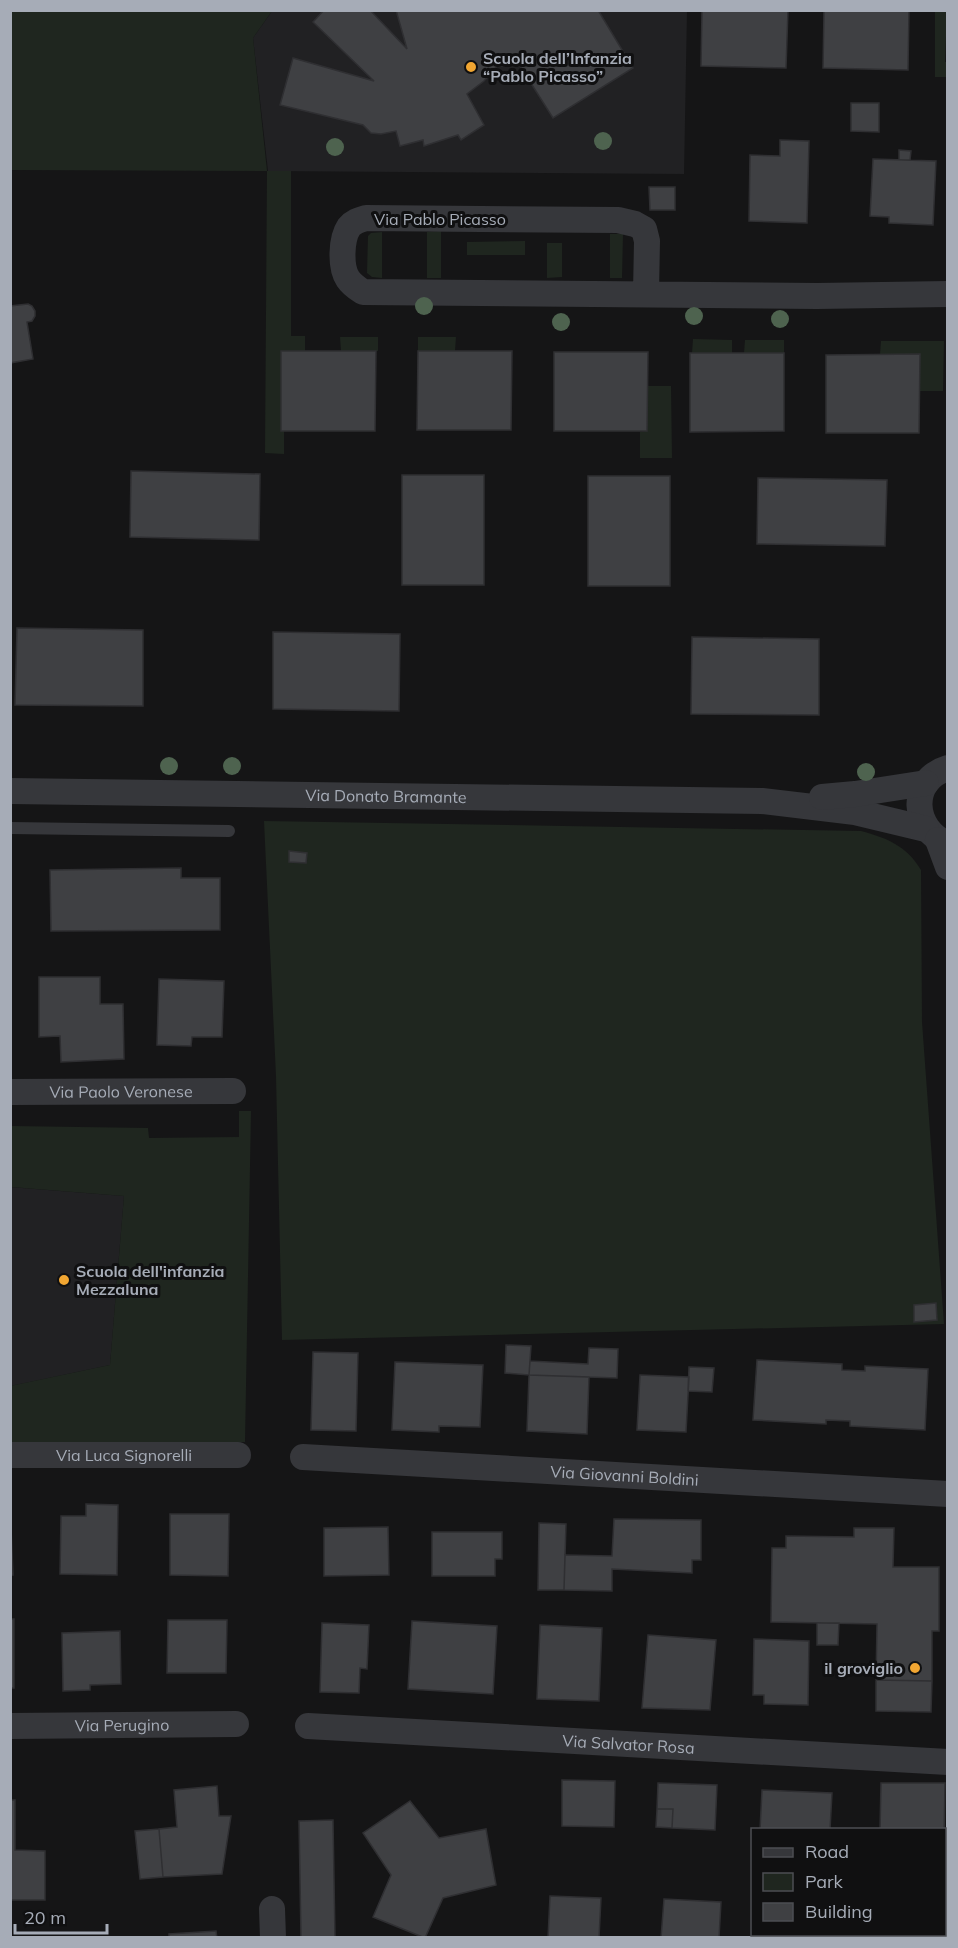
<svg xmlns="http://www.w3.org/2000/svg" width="958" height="1948" viewBox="0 0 958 1948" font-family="Mulish,sans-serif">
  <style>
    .built { fill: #212123 }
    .green { fill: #1f261f }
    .building { fill: #3f4043; stroke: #2f2f32; stroke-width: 1.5 }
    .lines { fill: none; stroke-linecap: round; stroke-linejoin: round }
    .service { stroke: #36373b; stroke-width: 12 }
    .minor { stroke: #36373b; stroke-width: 26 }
    .tree { fill: #4e634f }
    .poi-dot { fill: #f1a632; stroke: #101011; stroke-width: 2 }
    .labels { text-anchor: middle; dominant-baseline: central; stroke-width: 6; stroke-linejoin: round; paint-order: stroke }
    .poi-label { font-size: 16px; font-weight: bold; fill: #a6acb7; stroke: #101011; text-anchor: start }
    .street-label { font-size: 16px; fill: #a6acb7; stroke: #101011 }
  </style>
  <rect width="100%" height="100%" fill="#151516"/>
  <path class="built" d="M272,11H687L684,174L268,171L253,38Z
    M10,1187L124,1196L110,1365L11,1386Z"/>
  <path class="green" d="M11,11H272L253,38L267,171H291V336H305V351H281V430L284,431V454L265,453L267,171L11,170Z
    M935,11H947L945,62H947V77H935Z
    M441,231V278H427V232Z
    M382,232V278L372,277L367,273L368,236L371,233Z
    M610,234H623L622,278H610Z
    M525,241V255H467V242Z
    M547,243H562V277L547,278Z
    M340,337H378V351H341Z
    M418,337H456L455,351H418Z
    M693,339L732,340V353H692Z
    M745,340H784V353H744Z
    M881,341H944L943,391H920V354H880Z
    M647,386H671L672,458H640V432L647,431Z
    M264,821L861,831C887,838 907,846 921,870L922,1022L944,1324L282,1340L276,1076Z
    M239,1111H251L245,1442L11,1443L10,1386L110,1365L124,1196L11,1187V1126L148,1128L149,1138L239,1137Z"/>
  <path class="building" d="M324,10H370L407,49L396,10H598L633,68L553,118L520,66H497L484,81L467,94L484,125L461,140L458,135L424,146L423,140L400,146L396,131L381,134L371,133L363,125L280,105L293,58L374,81L313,22Z
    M702,10H788L786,68L701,66Z
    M824,10H909L908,70L823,68Z
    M851,103H879V132L851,131Z
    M780,140L809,141L807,223L749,221L750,155L780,156Z
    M899,150L911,151L910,160H899Z
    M873,159L936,161L933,225L889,223V217L870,216Z
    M649,187H675V210H650Z
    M28,304L32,306L35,311V316L32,321L27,322L33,359L10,363V306Z
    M281,351H376L375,431H281Z
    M418,351H512L511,430H417Z
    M554,352H648L647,431H554Z
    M690,353H784V431L690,432Z
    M920,354L919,433H826V355Z
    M131,471L260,474L259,540L130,537Z
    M402,475H484V585H402Z
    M588,476H670V586H588Z
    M758,478L887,480L885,546L757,544Z
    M17,628L143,630V706L15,705Z
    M273,632L400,634L399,711L273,709Z
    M692,637L819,639V715L691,714Z
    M289,851L307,853L306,863L289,862Z
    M181,868V878H220V930L51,931L50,870Z
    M39,977H100V1004H123L124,1059L61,1062L60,1036L39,1037Z
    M159,979L224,981L222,1037H192L191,1046L157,1045Z
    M936,1303L937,1320L914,1322V1305Z
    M506,1345L531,1346L529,1375L505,1373Z
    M589,1348L618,1349L617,1378L529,1375L530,1361L588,1364Z
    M313,1352L358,1353L356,1431L311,1430Z
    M757,1360L842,1364V1370L865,1371V1366L928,1369L925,1430L850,1426V1421L826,1420V1424L753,1420Z
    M395,1362L483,1365L480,1427L439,1426V1432L392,1430Z
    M689,1367L714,1368L712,1392L688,1391Z
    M529,1375L589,1377L587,1434L527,1431Z
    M640,1375L689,1377L686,1432L637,1430Z
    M10,1504L13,1575H10Z
    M86,1504L118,1505L117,1575L60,1574L61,1516H86Z
    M170,1514H229L228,1576L170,1575Z
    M614,1519L701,1520V1560H692V1573L612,1569V1591L564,1590L565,1555L612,1556Z
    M539,1523L566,1524L564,1590H538Z
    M388,1527L389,1575L324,1576V1528Z
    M854,1528H894L893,1567H939V1631H932V1681L876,1680L877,1624L771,1622L772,1548H786V1536L854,1537Z
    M432,1532H502V1559H495V1576H432Z
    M10,1619H14V1688H10Z
    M168,1620H227L226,1673H167Z
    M412,1621L497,1626L493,1694L408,1689Z
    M322,1623L369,1625L367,1669L360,1668L359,1693L320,1692Z
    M817,1623H839L838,1645H817Z
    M540,1625L602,1628L599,1701L537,1699Z
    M120,1631L121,1684L90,1685V1690L63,1691L62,1633Z
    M648,1635L716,1640L710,1710L642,1708Z
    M754,1639L809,1641L808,1705L764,1704V1695H753Z
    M876,1680L932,1681L931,1712L876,1711Z
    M562,1780L615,1781L614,1827L562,1826Z
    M658,1783L717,1785L715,1830L672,1828L673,1809H657Z
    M881,1783H945L944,1839V1830H880Z
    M217,1786L219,1816H231L222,1874L163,1877L159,1829L177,1827L174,1790Z
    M762,1790L832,1793L830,1830H760Z
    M10,1800H15V1850L45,1851V1900H10Z
    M410,1801L439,1838L486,1829L496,1885L443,1898L425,1938L373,1917L391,1875L363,1833Z
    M657,1809H673L672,1828L656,1827Z
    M333,1820L335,1938H301L299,1821Z
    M159,1829L163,1877L140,1879L135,1831Z
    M550,1896L601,1898L599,1938H548Z
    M664,1899L721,1902L719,1938H661Z
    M216,1931L217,1938H169V1934Z
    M781,1934H849V1937L830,1935V1938H780Z
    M889,1934H942V1938H889Z"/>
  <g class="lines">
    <path class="service" d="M10,828L229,831"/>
    <g class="minor">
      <path d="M646,293L647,241L644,229L635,224L618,220L366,218C359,220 354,221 349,227C341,239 340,267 348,279C352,285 357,288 363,292L817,296L948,294"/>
      <path d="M948,768C908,780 912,830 948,844"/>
      <path id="s1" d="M10,791L762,801L855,812L926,829"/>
      <path d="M822,797L855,794L926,783"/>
      <path d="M938,840L948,867"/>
      <path id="s2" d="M10,1092L233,1091"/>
      <path id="s3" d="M10,1455H238"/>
      <path id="s4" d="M303,1457L948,1494"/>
      <path id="s5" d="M10,1726L236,1724"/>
      <path id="s6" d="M308,1726L948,1762"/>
      <path d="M272,1909L273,1938"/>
    </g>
  </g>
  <g class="tree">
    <circle cx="603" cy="141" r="9"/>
    <circle cx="335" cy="147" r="9"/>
    <circle cx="424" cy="306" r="9"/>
    <circle cx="694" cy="316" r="9"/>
    <circle cx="780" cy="319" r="9"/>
    <circle cx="561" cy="322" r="9"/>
    <circle cx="169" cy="766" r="9"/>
    <circle cx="232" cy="766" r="9"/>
    <circle cx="866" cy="772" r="9"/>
  </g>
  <g class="poi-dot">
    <circle cx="471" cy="67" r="6"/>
    <circle cx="64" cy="1280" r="6"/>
    <circle cx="915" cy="1668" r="6"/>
  </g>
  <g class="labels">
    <g class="poi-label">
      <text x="483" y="58">Scuola dell’Infanzia<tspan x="483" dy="18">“Pablo Picasso”</tspan></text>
      <text x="76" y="1271">Scuola dell'infanzia<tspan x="76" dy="18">Mezzaluna</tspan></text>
      <text x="903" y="1668" text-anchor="end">il groviglio</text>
    </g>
    <g class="street-label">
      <text x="440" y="219">Via Pablo Picasso</text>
      <text stroke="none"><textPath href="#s1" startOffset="376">Via Donato Bramante</textPath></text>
      <text stroke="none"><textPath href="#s2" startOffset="111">Via Paolo Veronese</textPath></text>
      <text stroke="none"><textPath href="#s3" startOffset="114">Via Luca Signorelli</textPath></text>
      <text stroke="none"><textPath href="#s4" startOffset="322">Via Giovanni Boldini</textPath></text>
      <text stroke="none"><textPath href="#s5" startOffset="112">Via Perugino</textPath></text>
      <text stroke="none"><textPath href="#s6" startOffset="321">Via Salvator Rosa</textPath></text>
    </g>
  </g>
  <rect width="958" height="1948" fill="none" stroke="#a6acb7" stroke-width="24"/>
  <rect x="751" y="1828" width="195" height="108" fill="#101011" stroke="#4c4e53" stroke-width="1.5"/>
  <rect x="763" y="1848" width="30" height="9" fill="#36373b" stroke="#4c4e53" stroke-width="1.5"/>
  <text x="805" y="1858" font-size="18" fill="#a6acb7">Road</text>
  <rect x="763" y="1873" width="30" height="18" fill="#1f261f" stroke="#4c4e53" stroke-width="1.5"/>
  <text x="805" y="1888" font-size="18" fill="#a6acb7">Park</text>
  <rect x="763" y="1903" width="30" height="18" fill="#3f4043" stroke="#4c4e53" stroke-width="1.5"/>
  <text x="805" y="1918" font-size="18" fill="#a6acb7">Building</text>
  <path d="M15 1924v9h92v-9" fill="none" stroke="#a6acb7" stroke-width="3"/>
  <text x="24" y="1924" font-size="18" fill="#a6acb7" stroke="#101011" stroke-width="4.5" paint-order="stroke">20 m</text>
</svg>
